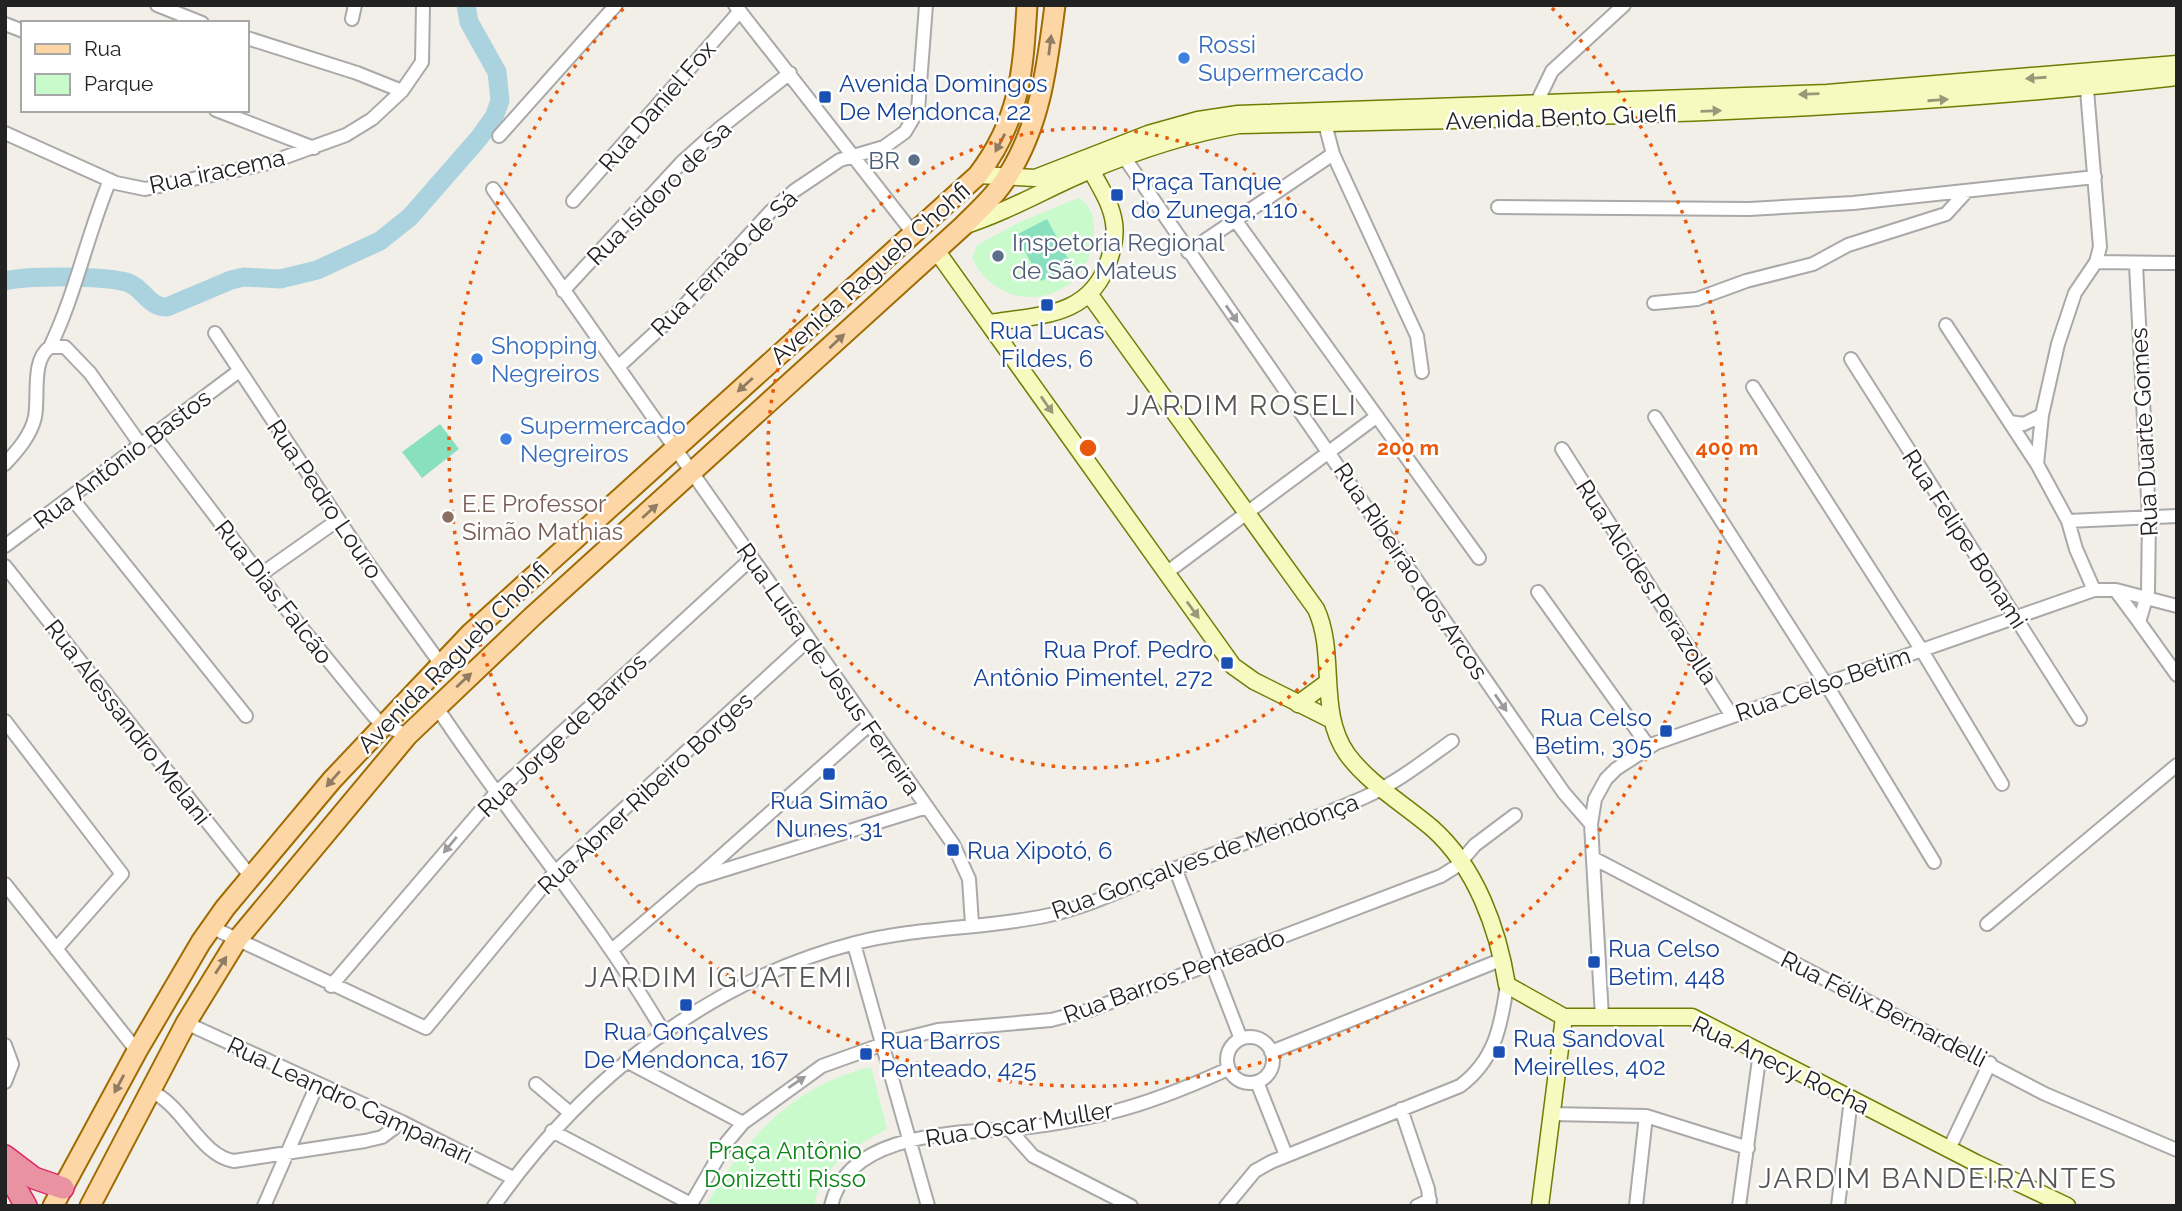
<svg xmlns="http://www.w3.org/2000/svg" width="2182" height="1211" viewBox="0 0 2182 1211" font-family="Raleway,sans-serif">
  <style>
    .park { fill: #c8facc }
    .pitch { fill: #88e0be }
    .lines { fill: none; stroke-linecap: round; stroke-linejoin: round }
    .river { stroke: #aad3df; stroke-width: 19 }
    .street-casing { stroke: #a9a9a9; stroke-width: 16 }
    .secondary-casing { stroke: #707d05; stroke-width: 19 }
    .primary-casing { stroke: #a06b00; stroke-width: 23 }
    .highway-casing { stroke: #dc2a67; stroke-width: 24 }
    .street { stroke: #fff; stroke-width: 12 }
    .secondary { stroke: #f7fabf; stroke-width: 16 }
    .primary { stroke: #fcd6a4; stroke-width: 19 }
    .highway { stroke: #e892a2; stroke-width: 21 }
    .oneway { fill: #8f7c63 }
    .oneway2 { fill: #979978 }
    .oneway3 { fill: #9c9c9c }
    .ring { fill: none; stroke: #e8590c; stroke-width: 3.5; stroke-dasharray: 3.5 7 }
    .shop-dot { fill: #3f7fe0; stroke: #fff; stroke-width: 2.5 }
    .transit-dot { fill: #1a4fb4; stroke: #fff; stroke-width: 2.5 }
    .service-dot { fill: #5c6f8a; stroke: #fff; stroke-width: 2.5 }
    .education-dot { fill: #8d6e63; stroke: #fff; stroke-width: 2.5 }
    .labels { text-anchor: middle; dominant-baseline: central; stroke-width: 5; stroke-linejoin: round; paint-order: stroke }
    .shop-label { font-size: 24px; fill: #366cbe; stroke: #fff; text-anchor: start }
    .transit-label { font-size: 24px; fill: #164399; stroke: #fff; text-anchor: start }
    .street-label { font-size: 24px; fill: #222; stroke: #fff }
    .service-label { font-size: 24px; fill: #4e5e75; stroke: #fff; text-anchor: end }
    .education-label { font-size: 24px; fill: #785e54; stroke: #fff; text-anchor: start }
    .park-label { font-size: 24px; fill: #0c8416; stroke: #fff }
    .quarter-label { font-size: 28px; letter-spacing: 2px; fill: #555; stroke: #fff }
    .centre { fill: #e8590c; stroke: #fff; stroke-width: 3.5 }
    .ring-label { font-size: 21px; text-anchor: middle; font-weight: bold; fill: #e8590c; stroke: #fff; stroke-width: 5; stroke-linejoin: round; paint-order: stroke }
  </style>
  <rect width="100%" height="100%" fill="#f2efe9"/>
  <path class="park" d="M1078,198C1091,204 1094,217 1094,230C1094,302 1003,323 972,258L977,245L1020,222Z
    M871,1067L887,1129C854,1147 821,1165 814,1206H706C743,1140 794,1085 871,1067Z"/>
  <path class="pitch" d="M1047,219L1072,266L1041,281L1016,235Z
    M440,424L459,449L422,478L402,452Z"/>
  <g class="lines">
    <path class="river" d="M5,281C28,275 103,276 126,282C144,287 147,307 167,307L231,280L244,277L280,279L317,270L380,241L410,217L479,138L494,117L500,101L497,72L469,22L466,5"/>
    <defs>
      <path id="street" d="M157,5L202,23
        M735,5L913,233
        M352,19L355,5
        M5,24L23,31
        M247,38L357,73L402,91
        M2086,78L2100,247L2096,262L2075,293L2058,344L2042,415L2037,464L2068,521L2076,549L2094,590H2116L2177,606
        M1537,102L1552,71L1624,5
        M216,110L314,148
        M1323,116L1333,154L1417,336L1422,372
        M5,133L116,183L145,189L269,163L346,135L372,119L402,91L422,62L423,5
        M499,136L616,5
        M1124,157L1534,750L1564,793L1591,824
        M493,189L953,844L969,879L972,924
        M573,201L740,11
        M1498,207L1749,209L1853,203L2095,177
        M1236,221L1479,558
        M1188,252L1333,154
        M2096,262L2177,263
        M2136,265L2149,517L2148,592L2139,622L2177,675
        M563,291L682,162L720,128L790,73
        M1654,303L1697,299L1746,281L1813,264L1848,245L1946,214L1967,191
        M1946,325L2037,464
        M215,333L364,558L440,663
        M50,347C76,293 87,235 110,180
        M1851,359L2080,719
        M618,367L682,308L771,211L794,191L840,160L884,147L905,132L918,110L926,5
        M1753,387L1921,649L2002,784
        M1655,417L1826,684L1934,862
        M2010,422L2024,424L2042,415
        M153,434L279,600L372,714L382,725L408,735
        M1562,449L1732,716
        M5,464C18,450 31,435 35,417C39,396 31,360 50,347H65L90,373L140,444
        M71,497L246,716
        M2068,521L2177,516
        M5,546L239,371
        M5,566L251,877
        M1166,573L1376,417
        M260,575L338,520
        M2116,591L2139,622
        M1538,592L1649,747
        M436,706C509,817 596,917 663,1031
        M5,721L122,874L56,949
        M1595,859L2045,1094L2177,1150
        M1175,868L1241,1039
        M699,876L869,725
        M5,884L137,1051
        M1987,924L2177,765
        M211,927L426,1028L554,873L808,640
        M854,944L928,1206
        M613,949L695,879L927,807
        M331,986L495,794L751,559
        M1602,1017L1591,824L1595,799L1606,779L1616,769L1656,743L2094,590
        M186,1023L402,1122L513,1178
        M1227 1060a23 23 0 1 1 46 0a23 23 0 1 1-46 0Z
        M5,1045L12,1064L5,1082
        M1271,1052L1503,959
        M626,1061L743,1123
        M1257,1082L1286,1155
        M536,1084L569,1112
        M150,1091C183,1104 200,1156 234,1161L365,1141L382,1137L402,1122
        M1401,1109L1428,1189L1430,1206
        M1552,1114L1646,1116L1748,1148
        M1009,1129L1033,1156L1131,1206
        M552,1131L691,1204
        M1949,1149L1990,1063
        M264,1206L317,1085
        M494,1206C582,1081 705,982 855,943C918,927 982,929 1045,916C1089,907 1132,885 1174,869C1237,844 1303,825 1365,797C1396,783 1424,761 1452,741
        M690,1206L727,1142L743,1123L822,1066L886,1043L938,1030L1051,1020L1090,1010L1441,876L1457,866L1475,845L1515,815
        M831,1206C847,1134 951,1133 1009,1129C1041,1127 1077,1120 1108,1113C1149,1103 1191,1086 1228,1069
        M1226,1206L1255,1171L1271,1162L1460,1086C1495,1060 1501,1026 1507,985
        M1417,1206L1430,1200
        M1636,1206L1646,1116
        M1739,1206L1760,1052
        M1838,1206L1851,1099"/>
      <path id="secondary" d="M978,175L1035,178L1148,134L1198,120L1238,114L1827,93L2177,64
        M963,226C1007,212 1044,190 1086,172C1136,151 1186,134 1239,125C1552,118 1866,113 2177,77
        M936,250L1233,666L1254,681L1332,720
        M1090,295L1316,609C1337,654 1317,711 1347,754C1369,784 1404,804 1432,828C1476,867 1498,929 1507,985L1564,1017H1692L1976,1163L2067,1206
        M989,323C1040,315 1091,317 1109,260C1113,248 1116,236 1114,223C1111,201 1097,183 1088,164
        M1298,704L1328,682
        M1540,1206L1564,1017"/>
      <path id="primary" d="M53,1206L137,1051L201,942L225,908L332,780L471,633L978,175C1020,120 1023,72 1027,5
        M90,1206L186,1023L237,940L408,735L532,617L963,226C978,211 996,195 1007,177C1041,124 1047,66 1055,5"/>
      <path id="highway" d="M5,1156L34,1178L63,1188
        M5,1169L26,1206"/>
    </defs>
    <use href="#street" class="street-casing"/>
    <use href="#secondary" class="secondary-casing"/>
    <use href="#primary" class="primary-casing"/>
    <use href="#highway" class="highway-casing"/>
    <use href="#street" class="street"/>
    <use href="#secondary" class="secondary"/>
    <use href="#primary" class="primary"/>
    <use href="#highway" class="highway"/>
  </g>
  <defs><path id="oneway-solid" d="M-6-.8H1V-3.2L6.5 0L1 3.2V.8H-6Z" transform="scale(1.75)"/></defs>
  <g class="oneway">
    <use href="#oneway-solid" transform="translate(1050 45) rotate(-83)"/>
    <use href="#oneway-solid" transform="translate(1000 143) rotate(118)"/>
    <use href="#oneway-solid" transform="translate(837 341) rotate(-43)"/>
    <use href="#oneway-solid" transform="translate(745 385) rotate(138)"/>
    <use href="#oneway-solid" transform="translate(650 511) rotate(-42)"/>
    <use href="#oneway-solid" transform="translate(464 680) rotate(-43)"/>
    <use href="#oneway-solid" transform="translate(333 779) rotate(131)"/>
    <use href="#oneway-solid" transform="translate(221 965) rotate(-57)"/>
    <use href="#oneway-solid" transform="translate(119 1084) rotate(118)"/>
  </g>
  <g class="oneway2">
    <use href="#oneway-solid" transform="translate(2036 78) rotate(176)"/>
    <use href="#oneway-solid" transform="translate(1809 94) rotate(178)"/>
    <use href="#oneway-solid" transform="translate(1938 100) rotate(-4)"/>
    <use href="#oneway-solid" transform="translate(1711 111) rotate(-2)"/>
    <use href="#oneway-solid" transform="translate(1047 405) rotate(55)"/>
    <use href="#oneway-solid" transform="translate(1193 610) rotate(54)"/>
  </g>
  <g class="oneway3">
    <use href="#oneway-solid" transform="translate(1232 314) rotate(55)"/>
    <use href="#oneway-solid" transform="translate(1501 703) rotate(55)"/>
    <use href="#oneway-solid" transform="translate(450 845) rotate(130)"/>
    <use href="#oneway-solid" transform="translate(797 1082) rotate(-34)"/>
  </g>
  <g class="ring">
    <circle cx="1088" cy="448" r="320"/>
    <path d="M1552 8A639 639 0 1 1 624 8"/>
  </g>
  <g class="shop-dot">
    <circle cx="1184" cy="58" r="7"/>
    <circle cx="477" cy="359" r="7"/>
    <circle cx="506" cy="439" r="7"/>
  </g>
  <g class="transit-dot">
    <rect x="818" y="90" width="14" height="14" rx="3.5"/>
    <rect x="1110" y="188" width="14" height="14" rx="3.5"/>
    <rect x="1040" y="298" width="14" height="14" rx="3.5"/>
    <rect x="1220" y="656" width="14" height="14" rx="3.5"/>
    <rect x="1659" y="724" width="14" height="14" rx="3.5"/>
    <rect x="822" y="767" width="14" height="14" rx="3.5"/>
    <rect x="946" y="843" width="14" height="14" rx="3.5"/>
    <rect x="1587" y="955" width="14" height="14" rx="3.5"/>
    <rect x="679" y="998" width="14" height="14" rx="3.5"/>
    <rect x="1492" y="1045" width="14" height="14" rx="3.5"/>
    <rect x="859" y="1047" width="14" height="14" rx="3.5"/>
  </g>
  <g class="service-dot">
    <circle cx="914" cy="160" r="7"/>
    <circle cx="998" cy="256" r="7"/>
  </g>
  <circle class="education-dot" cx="448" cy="517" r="7"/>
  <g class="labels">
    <g class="shop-label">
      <text x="1198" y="44">Rossi<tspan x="1198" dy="28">Supermercado</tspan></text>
      <text x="491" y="345">Shopping<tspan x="491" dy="28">Negreiros</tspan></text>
      <text x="520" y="425">Supermercado<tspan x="520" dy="28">Negreiros</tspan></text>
    </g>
    <g class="transit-label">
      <text x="839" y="83">Avenida Domingos<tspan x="839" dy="28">De Mendonca, 22</tspan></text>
      <text x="1131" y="181">Praça Tanque<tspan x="1131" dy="28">do Zunega, 110</tspan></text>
      <text x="1047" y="330" text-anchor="middle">Rua Lucas<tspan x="1047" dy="28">Fildes, 6</tspan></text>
      <text x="1213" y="649" text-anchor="end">Rua Prof. Pedro<tspan x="1213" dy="28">Antônio Pimentel, 272</tspan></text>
      <text x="1652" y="717" text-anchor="end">Rua Celso<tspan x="1652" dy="28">Betim, 305</tspan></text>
      <text x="829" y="800" text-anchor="middle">Rua Simão<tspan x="829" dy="28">Nunes, 31</tspan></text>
      <text x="967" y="850">Rua Xipotó, 6</text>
      <text x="1608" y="948">Rua Celso<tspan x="1608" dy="28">Betim, 448</tspan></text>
      <text x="686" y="1031" text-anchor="middle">Rua Gonçalves<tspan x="686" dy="28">De Mendonca, 167</tspan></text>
      <text x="1513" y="1038">Rua Sandoval<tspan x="1513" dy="28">Meirelles, 402</tspan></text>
      <text x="880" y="1040">Rua Barros<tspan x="880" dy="28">Penteado, 425</tspan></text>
    </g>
    <g class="street-label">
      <text transform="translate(657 106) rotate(-49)">Rua Daniel Fox</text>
      <text transform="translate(1561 117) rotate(-2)">Avenida Bento Guelfi</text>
      <text transform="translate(217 171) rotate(-12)">Rua iracema</text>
      <text transform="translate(659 193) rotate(-45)">Rua Isidoro de Sa</text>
      <text transform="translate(724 263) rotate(-45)">Rua Fernão de Sá</text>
      <text transform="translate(870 273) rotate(-42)">Avenida Ragueb Chohfi</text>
      <text transform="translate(2144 432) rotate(-93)">Rua Duarte Gomes</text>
      <text transform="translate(122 459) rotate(-37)">Rua Antônio Bastos</text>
      <text transform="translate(325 499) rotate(56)">Rua Pedro Louro</text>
      <text transform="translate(1965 539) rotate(57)">Rua Felipe Bonami</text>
      <text transform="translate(1411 571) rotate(56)">Rua Ribeirão dos Arcos</text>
      <text transform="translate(1647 582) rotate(57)">Rua Alcides Perazolla</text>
      <text transform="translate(274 592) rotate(52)">Rua Dias Falcão</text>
      <text transform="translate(453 657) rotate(-45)">Avenida Ragueb Chohfi</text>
      <text transform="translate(829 669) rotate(55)">Rua Luísa de Jesus Ferreira</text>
      <text transform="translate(1823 684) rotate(-19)">Rua Celso Betim</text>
      <text transform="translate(128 722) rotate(52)">Rua Alessandro Melani</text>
      <text transform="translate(562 735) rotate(-44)">Rua Jorge de Barros</text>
      <text transform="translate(645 793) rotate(-43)">Rua Abner Ribeiro Borges</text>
      <text transform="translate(1205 856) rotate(-20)">Rua Gonçalves de Mendonça</text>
      <text transform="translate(1174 976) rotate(-20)">Rua Barros Penteado</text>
      <text transform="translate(1884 1009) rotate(27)">Rua Félix Bernardelli</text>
      <text transform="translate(1781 1065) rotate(26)">Rua Anecy Rocha</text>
      <text transform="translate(350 1100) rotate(25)">Rua Leandro Campanari</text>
      <text transform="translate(1019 1124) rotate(-9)">Rua Oscar Muller</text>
    </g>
    <g class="service-label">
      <text x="900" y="160">BR</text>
      <text x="1012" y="242" text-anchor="start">Inspetoria Regional<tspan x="1012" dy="28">de São Mateus</tspan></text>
    </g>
    <g class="education-label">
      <text x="462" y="503">E.E Professor<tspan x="462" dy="28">Simão Mathias</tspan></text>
    </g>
    <g class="park-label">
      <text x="785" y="1150">Praça Antônio<tspan x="785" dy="28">Donizetti Risso</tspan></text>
    </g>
    <g class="quarter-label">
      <text x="1242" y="405">JARDIM ROSELI</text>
      <text x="719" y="977">JARDIM IGUATEMI</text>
      <text x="1938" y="1178">JARDIM BANDEIRANTES</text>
    </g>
  </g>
  <circle cx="1088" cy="448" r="10" class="centre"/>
  <g class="ring-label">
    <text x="1408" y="455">200 m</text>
    <text x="1727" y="455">400 m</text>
  </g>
  <rect width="2182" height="1211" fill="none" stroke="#222222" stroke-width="14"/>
  <rect x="21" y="21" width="228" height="91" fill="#ffffff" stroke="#a7a7a7" stroke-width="2"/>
  <rect x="35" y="44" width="35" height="10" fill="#fcd6a4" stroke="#a7a7a7" stroke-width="2"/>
  <text x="84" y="56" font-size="21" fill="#222222">Rua</text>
  <rect x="35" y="74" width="35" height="21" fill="#c8facc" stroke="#a7a7a7" stroke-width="2"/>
  <text x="84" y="91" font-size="21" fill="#222222">Parque</text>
</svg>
